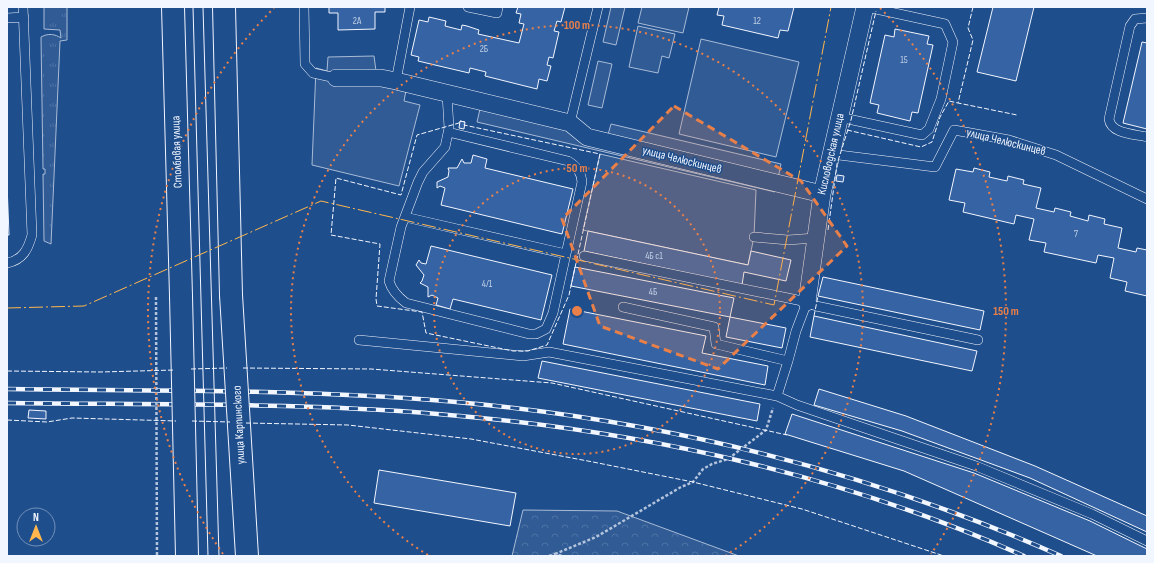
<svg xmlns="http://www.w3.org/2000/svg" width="1154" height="563" viewBox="0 0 1154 563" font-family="'Sofia Sans Condensed',sans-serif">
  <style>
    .grass { fill: url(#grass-tufts); stroke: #a8bbd7 }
    .forest { fill: url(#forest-crowns); stroke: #a8bbd7 }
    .built { fill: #305b95; stroke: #a8bbd7 }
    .building { fill: #3563a3; stroke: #f2f6ff }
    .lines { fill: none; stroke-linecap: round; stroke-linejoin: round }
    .lane-casing { stroke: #f2f6ff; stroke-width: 10 }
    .street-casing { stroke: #f2f6ff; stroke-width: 18 }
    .primary-casing { stroke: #f2f6ff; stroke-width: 24 }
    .path { stroke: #b3c4dc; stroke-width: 2.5; stroke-dasharray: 3 2; stroke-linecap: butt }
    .lane { stroke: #1f4e8c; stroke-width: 9 }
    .street { stroke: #1f4e8c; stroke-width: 17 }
    .primary { stroke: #1f4e8c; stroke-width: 22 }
    .tram { stroke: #f2f6ff; stroke-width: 1 }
    .rail-casing { stroke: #f2f6ff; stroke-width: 4.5 }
    .rail { stroke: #1f4e8c; stroke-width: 3; stroke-dasharray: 9; stroke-linecap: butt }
    .primary-bridge-casing { stroke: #f2f6ff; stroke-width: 24; stroke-linecap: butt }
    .path-bridge { stroke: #b3c4dc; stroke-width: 2.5; stroke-dasharray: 3 2; stroke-linecap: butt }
    .primary-bridge { stroke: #1f4e8c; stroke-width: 22 }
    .fence { stroke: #f2f6ff; stroke-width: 1; stroke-dasharray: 5 2; stroke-linecap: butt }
    .power { stroke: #ffb74d; stroke-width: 1; stroke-dasharray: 14 3 2 3; stroke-linecap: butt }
    .marked { fill: #ea8049; fill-opacity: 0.2; stroke: #ea8049; stroke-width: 3; stroke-dasharray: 8 5; stroke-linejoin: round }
    .ring { fill: none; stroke: #ea8049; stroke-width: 2; stroke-dasharray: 2 4 }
    .labels { text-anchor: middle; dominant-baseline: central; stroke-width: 3; stroke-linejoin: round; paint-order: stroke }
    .number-label { font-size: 10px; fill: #c3d1e8 }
    .street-label { font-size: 12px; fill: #f2f6ff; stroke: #1f4e8c }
    .centre { fill: #ea8049; stroke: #1f4e8c; stroke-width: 2 }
    .ring-label { font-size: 12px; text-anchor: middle; font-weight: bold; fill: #ea8049; stroke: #1f4e8c; stroke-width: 3; stroke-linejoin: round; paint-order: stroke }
  </style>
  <defs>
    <pattern id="grass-tufts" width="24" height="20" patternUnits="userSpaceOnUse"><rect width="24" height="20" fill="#305b95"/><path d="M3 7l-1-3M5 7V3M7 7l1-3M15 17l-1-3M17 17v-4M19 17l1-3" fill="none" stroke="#4e73a5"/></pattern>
    <pattern id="forest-crowns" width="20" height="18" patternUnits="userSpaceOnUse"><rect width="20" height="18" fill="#305b95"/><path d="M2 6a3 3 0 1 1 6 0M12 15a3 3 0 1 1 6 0" fill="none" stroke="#4e73a5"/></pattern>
  </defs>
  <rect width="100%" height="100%" fill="#1f4e8c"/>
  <path class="grass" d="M44,7H67V40L60,41L51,244L44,241L43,174H45V169H43L41,37C48,33 55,34 61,38L60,30L44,29Z"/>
  <path class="forest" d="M523,510L617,511L739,556H512Z"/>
  <path class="built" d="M611,7H625L616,45L603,42Z
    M642,7H689L683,33L638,23Z
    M638,26L675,34L669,58L662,56L658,73L629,67Z
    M701,39L799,62L776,157L679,134Z
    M374,56L376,71L408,80L404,101L420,105L399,186L312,165L316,68L327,71L328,57Z
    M598,61L612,64L602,108L588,105Z
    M480,109L607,138L611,124L781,164L775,192L477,122Z
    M600,154L756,190L754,237L748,265L583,230Z"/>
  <path class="building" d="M329,7H385V12H375V29L338,30V13H329Z
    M518,7H565L561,22L557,21L554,31L559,32L553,58L549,57L547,65L551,66L547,81L539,79L537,89L485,76L486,72L470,68L469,73L418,61L419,57L411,55L419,20L428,22L429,17L446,21L445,26L461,30L462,25L467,26L479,30L478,34L519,43L524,24L519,23L521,14L516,13Z
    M719,7H794L788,31L780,30L778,38L722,25L724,16L717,15Z
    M993,7H1034L1016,81L977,72Z
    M895,29L929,36L927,44L933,45L918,113L912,112L910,121L877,113L879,105L870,103L885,35L894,37Z
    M1142,42L1147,43V129L1123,123Z
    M460,121L465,122L464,129L459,128Z
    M473,155L487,159L485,168L573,189L562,234L441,205L445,188L440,186L437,188V182L448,177L449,171L448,168H457L462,159L464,163H471Z
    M974,168L990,172L989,177L1007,181L1008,176L1024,180L1023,184L1041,188L1036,208L1054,212L1055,208L1071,212L1070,216L1088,221L1089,215L1105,219L1104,224L1122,228L1118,248L1136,252L1137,248L1147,250V296L1125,291L1127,282L1110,278L1114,258L1098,255L1096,263L1044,252L1046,243L1029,240L1034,219L1016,215L1014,224L963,212L965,203L949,200L956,169L973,172Z
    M837,175L844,176L843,182L836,181Z
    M7,184L9,235H7Z
    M588,231L748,265L751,251L791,260L786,281L744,272L742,285L584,251Z
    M431,246L552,275L541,320L453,299L450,309L436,305L438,298L432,295L428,297V287L420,283L422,281L424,275L416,265L419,260L421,263L426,264Z
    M575,267L734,298L730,317L571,286Z
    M823,277L984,311L980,330L818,296Z
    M570,309L706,336L702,353L768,366L765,385L563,344Z
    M814,316L977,351L972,371L810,337Z
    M730,317L786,328L782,348L726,337Z
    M542,361L760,404L757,421L538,378Z
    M819,389L906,416L1035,466L1147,516V532L1030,478L902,431L814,405Z
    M29,410L46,411V419L28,418Z
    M792,414L974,473L1090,521L1147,549V556H1097L904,471L785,434Z
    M379,470L516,493L510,526L374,503Z"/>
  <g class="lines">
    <defs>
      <path id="lane" d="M304,7L305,64L313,73L336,78
        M468,7L497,13L498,7
        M7,18L24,17
        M1147,18L1135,19L1130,26L1109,119C1111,134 1134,134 1147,137
        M396,81L410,7
        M839,117L922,135L929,129L941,99L953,42L945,24L867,7
        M570,123L598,7
        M448,132L568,161C577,166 581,172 582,182L566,254
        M831,154L935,167L954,130L1009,140L1056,155L1147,199
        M405,217L566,254L553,313L546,329L536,334H529L406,303C398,297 392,291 389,281L401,227L418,182L423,172L445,147L449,128L447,94
        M754,237L788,240L815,238
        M584,256L807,302L816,306L978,340
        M7,263C23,260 28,249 32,235L23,7
        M623,307L714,327L716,344L788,361L796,331L807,302
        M359,340L523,356L549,352L777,396L788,361
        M777,396L797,405L976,466L1092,514L1147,541"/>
      <path id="street" d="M336,78H381L396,81L570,123L587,137L822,194
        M807,302L822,194L865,7"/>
      <path id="primary" d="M173,7L181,296
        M224,7L231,295"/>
    </defs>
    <use href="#lane" class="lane-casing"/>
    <use href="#street" class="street-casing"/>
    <use href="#primary" class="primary-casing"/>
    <path class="path" d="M555,554L596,537L681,487L693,482L703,469L712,464L728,459L766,430L773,408
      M549,556L555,554L563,556"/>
    <use href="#lane" class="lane"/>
    <use href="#street" class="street"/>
    <use href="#primary" class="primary"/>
    <path class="tram" d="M193,7L208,556
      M203,7L219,556"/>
    <defs>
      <path id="rail" d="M7,389C153,391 299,389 445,401C657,419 866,470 1061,556
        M7,403C158,405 310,402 460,416C652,433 847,477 1024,556"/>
    </defs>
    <use href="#rail" class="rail-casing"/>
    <use href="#rail" class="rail"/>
    <defs>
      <path id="primary-bridge" d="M231,295L247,556
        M181,296L187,556"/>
    </defs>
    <use href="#primary-bridge" class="primary-bridge-casing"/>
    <path class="path-bridge" d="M156,297L157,556"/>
    <use href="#primary-bridge" class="primary-bridge"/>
    <path class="fence" d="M973,7L968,28L973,40L958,103L1017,115
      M1145,7H1147
      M460,121L465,122L464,125L600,154L569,295L547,345L528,351H513L426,333L422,312L377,306L376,299L380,244L331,235L336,178L401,195L417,135L459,123Z
      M847,130L921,147L932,142L940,117L949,101L958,103
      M828,230L837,164L851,120L876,11
      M814,316L818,296
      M243,368L371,369L552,383L787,435
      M191,369L227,368
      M7,371L100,372L175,370
      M7,420L47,422L72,418L176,421
      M192,421L230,422
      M246,423L348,425L471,439L593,462L693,482L802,509L944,556"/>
    <path class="power" d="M7,308L84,306L321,201L774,305L831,7"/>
  </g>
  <path class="marked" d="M674,106L801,181L847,246L718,369L600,326L562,219Z"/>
  <g class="ring">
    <circle cx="577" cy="311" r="143"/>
    <path d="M428 555A286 286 0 1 1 726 555"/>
    <path d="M223 554A429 429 0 0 1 274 8M880 8A429 429 0 0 1 931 554"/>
  </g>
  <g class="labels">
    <g class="number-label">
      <text x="357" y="21">2А</text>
      <text x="757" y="21">12</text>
      <text x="484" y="49">2Б</text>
      <text x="904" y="60">15</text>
      <text x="1076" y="234">7</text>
      <text x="654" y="256">4Б с1</text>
      <text x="487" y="284">4/1</text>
      <text x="653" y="292">4Б</text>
    </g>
    <g class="street-label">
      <text transform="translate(1006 142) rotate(14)">улица Челюскинцев</text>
      <text transform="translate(177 152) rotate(-92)">Столбовая улица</text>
      <text transform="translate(831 154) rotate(-77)">Кисловодская улица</text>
      <text transform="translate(682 160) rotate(14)">улица Челюскинцев</text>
      <text transform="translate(239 425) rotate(-93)">улица Карпинского</text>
    </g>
  </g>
  <circle cx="577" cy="311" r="6" class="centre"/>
  <g class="ring-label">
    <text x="577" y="29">100 m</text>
    <text x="577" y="172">50 m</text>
    <text x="1006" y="315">150 m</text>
  </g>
  <rect width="1154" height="563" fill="none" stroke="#f2f6ff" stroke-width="16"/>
  <g transform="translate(36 527)"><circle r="19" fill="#1f4e8c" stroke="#7391ba"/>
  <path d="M0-3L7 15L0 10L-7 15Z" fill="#ffb74d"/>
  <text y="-6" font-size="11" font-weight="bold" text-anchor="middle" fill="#f2f6ff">N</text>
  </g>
</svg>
